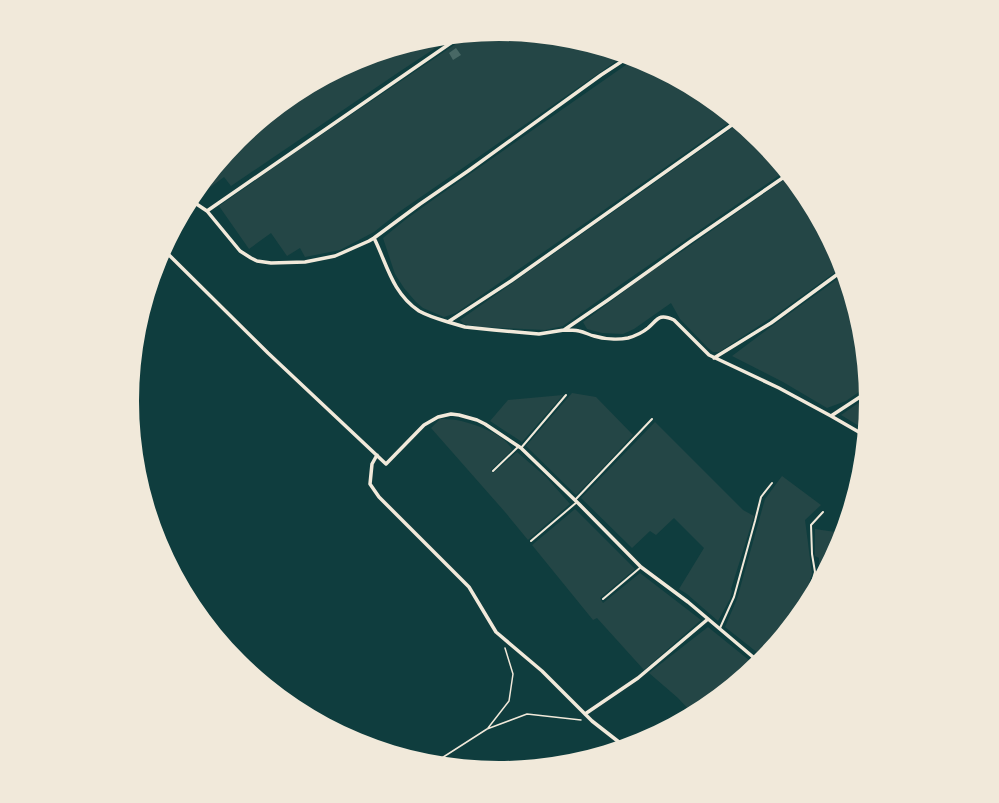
<svg xmlns="http://www.w3.org/2000/svg" width="999" height="803" viewBox="0 0 999 803" font-family="'Roboto Condensed',sans-serif">
  <style>
    .green { fill: #244646 }
    .building { fill: #486865 }
    .lines { fill: none; stroke-linecap: round; stroke-linejoin: round }
    .path { stroke: #f1e9da; stroke-width: 1.5 }
    .service { stroke: #f1e9da; stroke-width: 2 }
    .minor { stroke: #f1e9da; stroke-width: 3.5 }
  </style>
  <rect width="100%" height="100%" fill="#0f3d3e"/>
  <path class="green" d="M500,34L571,41L622,57L460,170L399,212L374,232L340,250L305,257L300,248L287,256L271,233L249,249L219,206L302,148L466,37Z
    M449,39L399,72L231,186L224,177L208,189L204,185L240,141L296,96L359,62L428,41Z
    M633,60L640,62L704,96L733,120L614,203L456,313L444,317L423,308L416,302L404,288L395,274L383,238L405,220L434,199Z
    M738,124L760,142L784,172L623,283L563,326L545,330L481,327L464,324L460,320Z
    M788,177L805,198L839,261L841,268L777,314L719,352H713L708,348L680,319L671,303L634,329L623,334L602,333L587,329L583,322L653,270L684,250Z
    M843,275L860,330L866,387L846,401L827,408L783,382L732,356L764,332Z
    M572,393L596,397L633,435L597,474L576,495L526,446Z
    M563,395L522,442L490,421L508,400Z
    M867,397V402L864,429L841,415Z
    M440,419C446,419 451,419 456,420C472,423 506,434 512,450L491,470L493,473L517,452L546,477L570,504L528,540L505,512L431,428Z
    M655,422L743,510L754,516L731,589L732,591L730,599L718,621L687,594L679,589L704,548L674,518L656,535L650,531L632,548L581,498Z
    M782,476L821,505L805,520L812,574L799,613L763,657L725,627L737,599L765,499Z
    M575,509L635,569L600,598L603,603L640,573L701,620L644,670L597,618L593,620L532,545Z
    M815,529L842,533L839,542L814,589L819,572V558L815,556Z
    M708,627L755,665L703,707L692,713L678,698L649,673Z"/>
  <path class="building" d="M456,48L461,55L453,60L449,53Z"/>
  <g class="lines">
    <path class="path" d="M488,728L509,701L513,674L505,648
      M434,763L487,729L527,714L581,720"/>
    <path class="service" d="M521,448L566,395
      M493,471L519,446
      M575,500L652,419
      M531,541L577,502
      M603,599L641,567
      M805,606L815,572L812,554L811,525L823,512
      M720,628L734,597L755,521L761,497L772,483"/>
    <path class="minor" d="M192,201L207,211L240,251L251,258L257,261L271,263L305,262L335,256L369,241L374,238L420,204L468,171L601,75L627,58
      M207,211L458,38
      M374,238C387,264 392,293 419,311C428,316 438,319 448,322L511,281L736,122
      M165,251L268,353L386,464L424,425L438,417L451,414L459,415L477,420L485,424L521,448L579,504L641,567L688,602L759,662
      M448,322L465,327L494,330L539,334L564,330L608,300L691,241L787,175
      M564,330C569,330 574,330 579,331C585,332 589,335 594,336C604,339 618,340 628,338C635,336 642,333 648,328C658,319 659,313 674,320L709,355L779,388L831,416L866,393
      M714,358L771,323L842,271
      M831,416L864,435
      M377,455L372,464L370,484L379,497L469,587L496,632L542,671L592,721L624,746
      M585,714L638,678L708,619"/>
  </g>
  <path d="M0 0H999V803H0ZM139 401a360 360 0 1 1 720 0a360 360 0 1 1-720 0Z" fill="#f1e9da" fill-rule="evenodd"/>
</svg>
